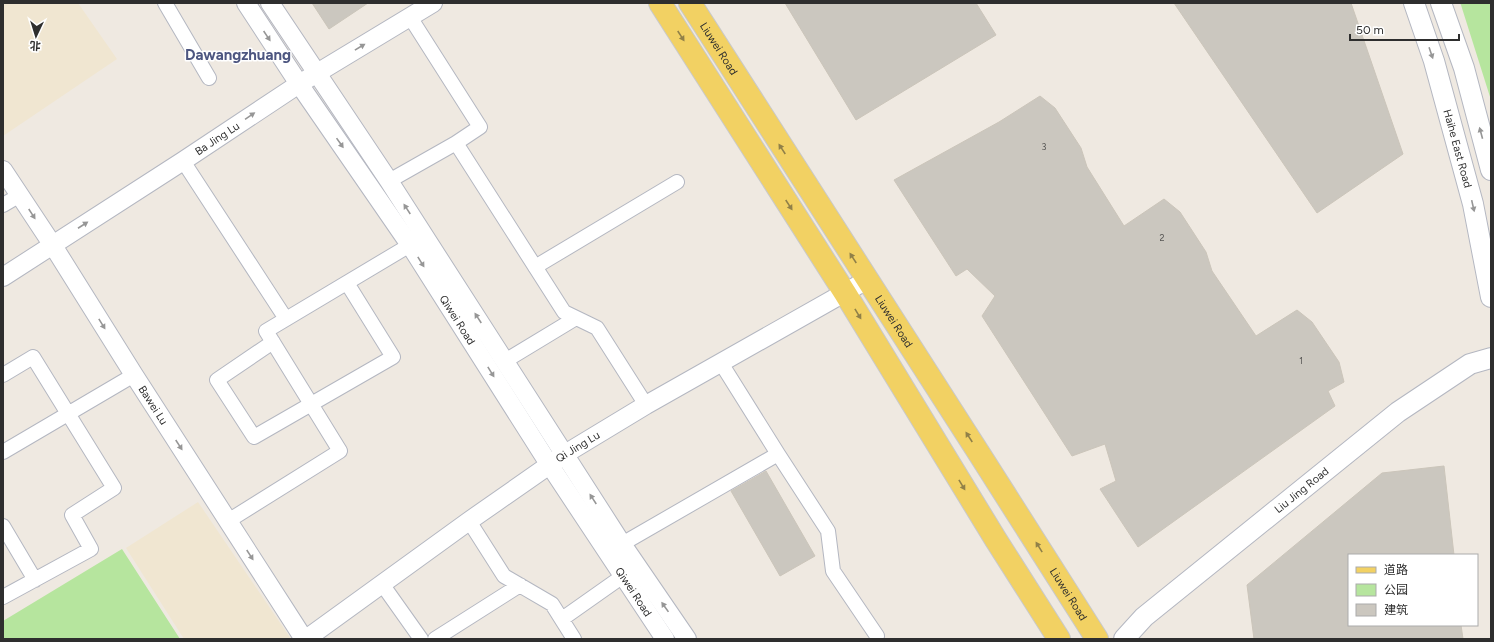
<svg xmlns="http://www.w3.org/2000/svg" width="1494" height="642" viewBox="0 0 1494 642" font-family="Figtree,'Noto Sans SC',sans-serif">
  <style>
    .education { fill: #f0e6d1 }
    .green { fill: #b6e59e }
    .building { fill: #cbc7bf; stroke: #cbc5ba }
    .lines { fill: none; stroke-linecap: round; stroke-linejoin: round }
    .minor-casing { stroke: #b4b7c1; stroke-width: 16 }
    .tertiary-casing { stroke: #b4b7c1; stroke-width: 20 }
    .secondary-casing { stroke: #b4b7c1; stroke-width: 22 }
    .primary-casing { stroke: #c9c9c9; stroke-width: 24 }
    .minor { stroke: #fff; stroke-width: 14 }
    .tertiary { stroke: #fff; stroke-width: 18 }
    .secondary { stroke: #fff; stroke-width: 20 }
    .primary { stroke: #f2d163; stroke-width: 22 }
    .oneway { fill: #969696 }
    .oneway2 { fill: #908048 }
    .labels { text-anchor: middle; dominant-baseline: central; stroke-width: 3; stroke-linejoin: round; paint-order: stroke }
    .number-label { font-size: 9px; fill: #555452 }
    .street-label { font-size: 11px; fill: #2e2e2e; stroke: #fff }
    .district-label { font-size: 15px; font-weight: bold; fill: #4d5680; stroke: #fff }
  </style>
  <rect width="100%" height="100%" fill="#efe9e1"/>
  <path class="education" d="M3,3H78L117,59L3,136Z
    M198,502L291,639H184L126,548Z"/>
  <path class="green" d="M1460,3H1491V100L1461,5Z
    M122,549L180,639H3V621Z"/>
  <path class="building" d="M312,3H368L329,29Z
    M785,3H976L996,35L856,120Z
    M1174,3H1351L1403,154L1317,213Z
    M1040,96L1055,108L1081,148L1087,167L1124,226L1164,199L1180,212L1206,252L1212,271L1256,336L1297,310L1312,322L1339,362L1344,382L1328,391L1335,406L1138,547L1100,489L1116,481L1105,444L1072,456L982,316L995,296L967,269L956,276L894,180L999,122Z
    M1444,466L1454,555H1349V625H1461L1463,639H1254L1247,585L1382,473Z
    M766,471L815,556L780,576L731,491Z"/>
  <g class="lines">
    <defs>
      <path id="minor" d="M165,3L209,78
        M410,17L480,127L456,143
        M183,161L286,319
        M389,181L456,143L564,312L597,328L646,405
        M3,205L20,195
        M535,267L677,182
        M273,342L217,380L254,437L393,357L347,283
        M505,361L576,318
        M721,363L778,454L828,531L833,571L877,636
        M3,375L33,357L114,488L72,515L91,549L3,597
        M3,452L134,375
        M228,521L340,451L266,331L410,245
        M469,521L504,576L552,604L574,639
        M3,526L35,580
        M622,544L778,454
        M382,584L421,639
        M562,619L623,576
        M435,639L520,585"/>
      <g id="tertiary">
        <path id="s1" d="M246,3L299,84L410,245L549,464L665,639"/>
        <path d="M270,3L389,181L622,544L687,639"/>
        <path id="s2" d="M3,170L52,244L134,375L304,639"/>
        <path id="s3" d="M3,277L183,161L299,84L433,3"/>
        <path id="s4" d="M306,639L469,521L565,454L646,405L867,280"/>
      </g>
      <g id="secondary">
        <path id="s5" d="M1414,3L1434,61L1473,204L1491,297"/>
        <path d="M1441,3L1464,68L1491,170"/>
        <path id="s6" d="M1124,639L1144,617L1398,412L1470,364L1491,358"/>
      </g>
      <g id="primary">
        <path d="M660,3L845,293L996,540L1059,639"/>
        <path id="s7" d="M690,3C825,216 963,426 1097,639"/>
      </g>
    </defs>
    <use href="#minor" class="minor-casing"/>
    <use href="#tertiary" class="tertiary-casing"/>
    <use href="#secondary" class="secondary-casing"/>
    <use href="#primary" class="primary-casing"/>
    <use href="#minor" class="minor"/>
    <use href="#tertiary" class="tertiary"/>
    <use href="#secondary" class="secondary"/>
    <use href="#primary" class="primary"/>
  </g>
  <defs><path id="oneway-solid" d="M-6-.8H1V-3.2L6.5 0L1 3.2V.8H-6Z"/></defs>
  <g class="oneway">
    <use href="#oneway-solid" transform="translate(267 36) rotate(56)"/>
    <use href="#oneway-solid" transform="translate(360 47) rotate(-31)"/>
    <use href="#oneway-solid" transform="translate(1431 53) rotate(71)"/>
    <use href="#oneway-solid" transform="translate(250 116) rotate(-34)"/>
    <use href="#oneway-solid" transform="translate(1481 133) rotate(-105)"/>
    <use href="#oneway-solid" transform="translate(340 143) rotate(55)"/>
    <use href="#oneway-solid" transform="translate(1473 206) rotate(77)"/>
    <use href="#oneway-solid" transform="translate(407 209) rotate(-123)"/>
    <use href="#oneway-solid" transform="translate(32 214) rotate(57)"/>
    <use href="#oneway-solid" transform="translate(83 225) rotate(-33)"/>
    <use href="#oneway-solid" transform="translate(421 262) rotate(58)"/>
    <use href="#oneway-solid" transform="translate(478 318) rotate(-123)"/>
    <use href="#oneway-solid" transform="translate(102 324) rotate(58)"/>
    <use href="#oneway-solid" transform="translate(491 372) rotate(58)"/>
    <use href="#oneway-solid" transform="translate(179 445) rotate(57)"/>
    <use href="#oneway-solid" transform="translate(593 499) rotate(-123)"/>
    <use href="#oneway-solid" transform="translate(250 555) rotate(57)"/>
    <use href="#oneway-solid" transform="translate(665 607) rotate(-125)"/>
  </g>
  <g class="oneway2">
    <use href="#oneway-solid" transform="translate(681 36) rotate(57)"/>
    <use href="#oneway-solid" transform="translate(782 149) rotate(-123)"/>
    <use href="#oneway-solid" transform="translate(789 205) rotate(57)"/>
    <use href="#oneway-solid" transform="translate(853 258) rotate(-123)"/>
    <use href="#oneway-solid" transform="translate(858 314) rotate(59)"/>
    <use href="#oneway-solid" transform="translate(969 437) rotate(-123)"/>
    <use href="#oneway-solid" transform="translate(962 485) rotate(59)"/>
    <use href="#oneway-solid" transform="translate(1039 547) rotate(-122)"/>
  </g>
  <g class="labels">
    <g class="number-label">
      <text x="1044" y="146">3</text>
      <text x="1162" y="237">2</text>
      <text x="1301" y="360">1</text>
    </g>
    <g class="street-label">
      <text stroke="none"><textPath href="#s7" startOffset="54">Liuwei Road</textPath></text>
      <text stroke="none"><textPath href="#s3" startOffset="255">Ba Jing Lu</textPath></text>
      <text stroke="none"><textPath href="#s5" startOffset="152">Haihe East Road</textPath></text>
      <text stroke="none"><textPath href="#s1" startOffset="381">Qiwei Road</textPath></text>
      <text stroke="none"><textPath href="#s7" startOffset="378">Liuwei Road</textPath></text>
      <text stroke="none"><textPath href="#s2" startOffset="279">Bawei Lu</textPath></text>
      <text stroke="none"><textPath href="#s4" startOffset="333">Qi Jing Lu</textPath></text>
      <text stroke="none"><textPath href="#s6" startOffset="232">Liu Jing Road</textPath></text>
      <text stroke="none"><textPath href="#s1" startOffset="705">Qiwei Road</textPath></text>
      <text stroke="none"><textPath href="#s7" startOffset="702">Liuwei Road</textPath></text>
    </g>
    <g class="district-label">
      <text x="238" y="55">Dawangzhuang</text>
    </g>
  </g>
  <rect width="1494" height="642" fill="none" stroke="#2e2e2e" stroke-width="8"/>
  <rect x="1348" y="554" width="130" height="72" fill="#ffffff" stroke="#ababab"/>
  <rect x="1356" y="567" width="20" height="6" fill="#f2d163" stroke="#ababab"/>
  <text x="1384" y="574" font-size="12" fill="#2e2e2e">道路</text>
  <rect x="1356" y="584" width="20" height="12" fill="#b6e59e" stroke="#ababab"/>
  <text x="1384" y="594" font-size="12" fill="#2e2e2e">公园</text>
  <rect x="1356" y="604" width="20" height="12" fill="#cbc7bf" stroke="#ababab"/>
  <text x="1384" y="614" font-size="12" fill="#2e2e2e">建筑</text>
  <g transform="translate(36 36) rotate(184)" stroke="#ffffff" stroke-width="3" paint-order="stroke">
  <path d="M0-3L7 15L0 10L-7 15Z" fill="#2e2e2e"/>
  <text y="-6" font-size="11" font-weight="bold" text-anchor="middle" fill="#2e2e2e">北</text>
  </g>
  <path d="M1350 34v6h109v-6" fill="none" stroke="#2e2e2e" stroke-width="2"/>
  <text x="1356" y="34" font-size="12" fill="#2e2e2e" stroke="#ffffff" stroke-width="3" paint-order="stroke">50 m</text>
</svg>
